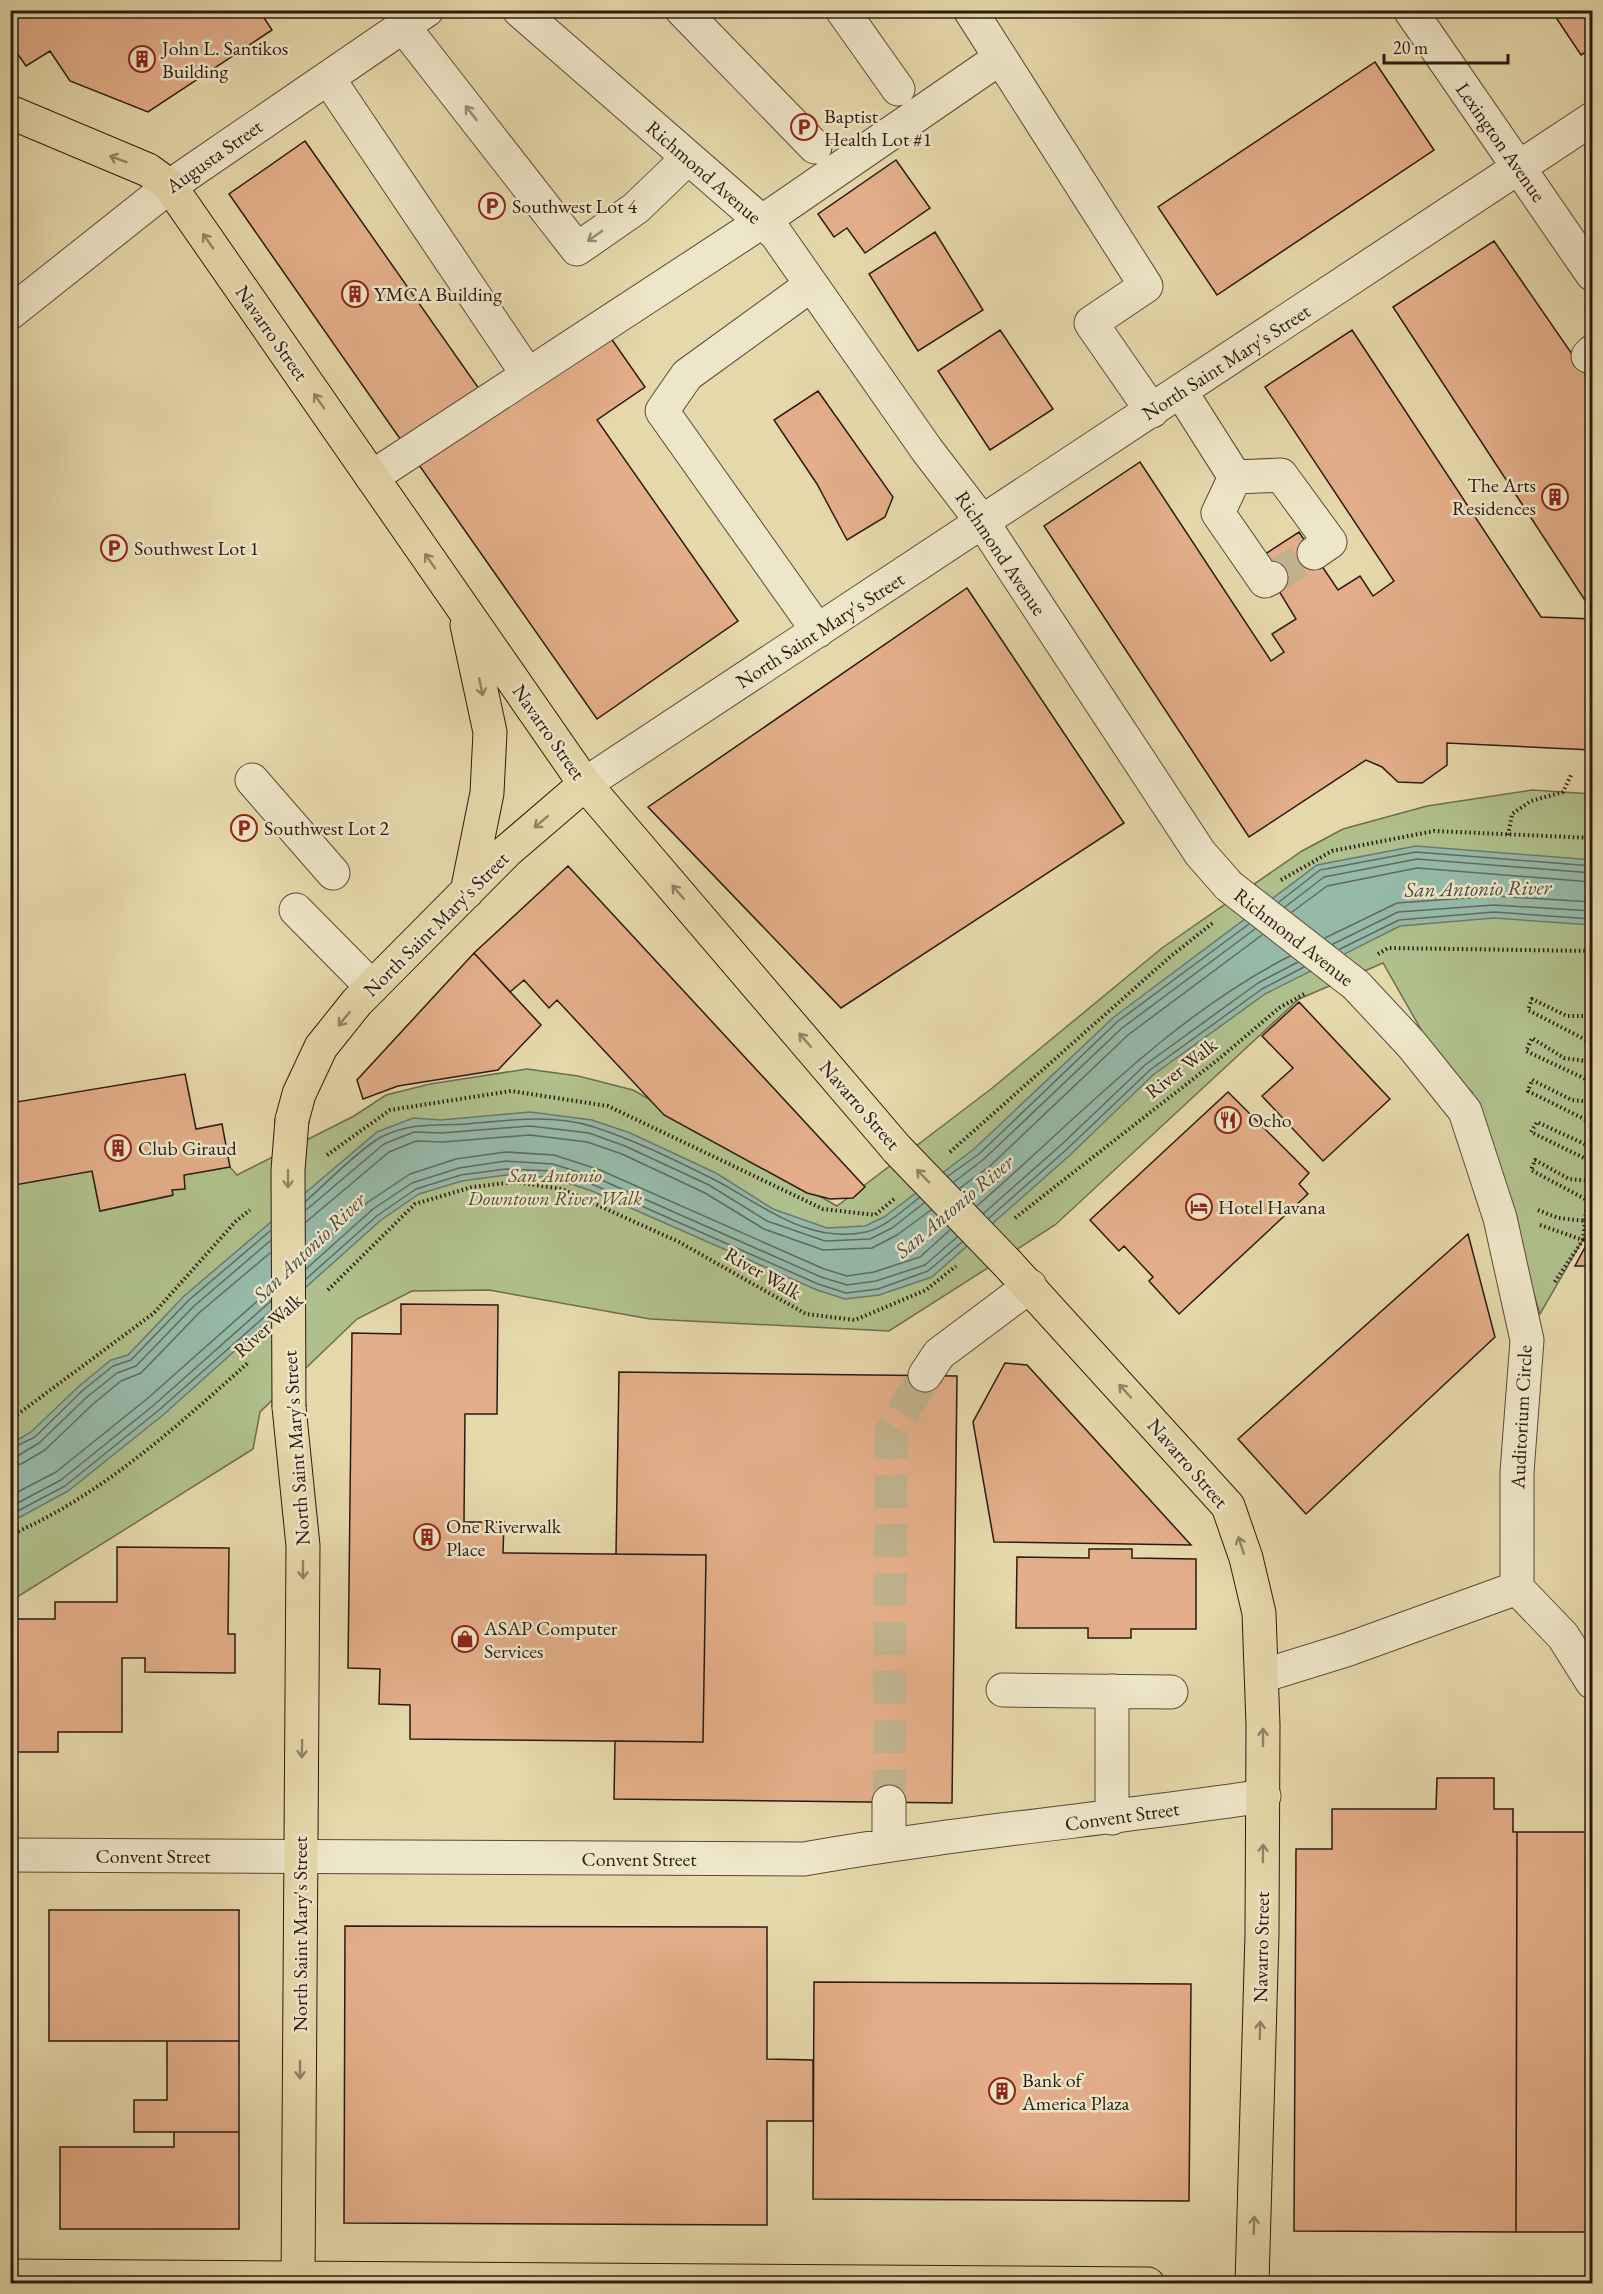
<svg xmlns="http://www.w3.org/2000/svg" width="1603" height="2294" viewBox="0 0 1603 2294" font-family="'EB Garamond',serif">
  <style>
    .green { fill: #b0c08c; stroke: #6e6d50; stroke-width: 1.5 }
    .water { fill: #96baa9; stroke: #6b7a6d; stroke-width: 1.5 }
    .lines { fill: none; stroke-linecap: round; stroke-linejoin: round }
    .shore { stroke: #606a5e; stroke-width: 1.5 }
    .building { fill: #e3ae89; stroke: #2b1a13; stroke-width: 1.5 }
    .minor-tunnel { stroke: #c0b28c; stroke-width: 33; stroke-dasharray: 33 16; stroke-linecap: butt }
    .minor-casing { stroke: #5a4a39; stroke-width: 35 }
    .major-casing { stroke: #2b1a13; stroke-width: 35 }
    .path { stroke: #2b1a13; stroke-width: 4; stroke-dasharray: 1.5 3; stroke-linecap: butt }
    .minor { stroke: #eee6c8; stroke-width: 33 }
    .major { stroke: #e5d8aa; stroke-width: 33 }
    .minor-bridge-casing { stroke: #5a4a39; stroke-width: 35; stroke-linecap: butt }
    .major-bridge-casing { stroke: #2b1a13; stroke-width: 35; stroke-linecap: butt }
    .minor-bridge { stroke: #eee6c8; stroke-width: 33 }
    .major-bridge { stroke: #e5d8aa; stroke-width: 33 }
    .oneway { stroke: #968a77 }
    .oneway2 { stroke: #918266 }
    .labels { text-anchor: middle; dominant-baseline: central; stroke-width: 5; stroke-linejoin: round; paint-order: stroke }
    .poi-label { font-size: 20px; fill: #2b1a13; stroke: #eee6c8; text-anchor: start }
    .street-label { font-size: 20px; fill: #2b1a13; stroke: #eee6c8 }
    .park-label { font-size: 20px; font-style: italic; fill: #534c37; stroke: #eee6c8 }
    .water-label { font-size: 21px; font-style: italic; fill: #4b4a40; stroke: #eee6c8 }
  </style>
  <rect width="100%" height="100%" fill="#e5d8aa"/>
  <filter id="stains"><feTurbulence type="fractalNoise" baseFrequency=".00333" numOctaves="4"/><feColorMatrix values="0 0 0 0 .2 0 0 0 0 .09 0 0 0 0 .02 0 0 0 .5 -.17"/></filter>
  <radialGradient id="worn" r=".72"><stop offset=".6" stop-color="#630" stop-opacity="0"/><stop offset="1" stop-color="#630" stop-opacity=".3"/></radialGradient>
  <path class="green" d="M1532,790L1592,794V1224L1540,1314L1472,1092L1443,1068L1383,963L1299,999L1055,1225L889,1331L650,1319L489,1290L412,1291L357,1319L260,1412L253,1449L11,1601L10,1249L16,1248L14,1185L92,1171L100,1211L172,1196V1190L184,1175L230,1167L237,1175L354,1116L386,1095L430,1084L527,1069L578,1076L633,1090L837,1206L991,1089L1162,948L1302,851L1343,829L1427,806Z"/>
  <path class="water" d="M1416,846L1592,860V925L1494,918L1400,926L1265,994L1153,1075L1070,1155L932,1277L879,1295L845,1299L817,1290L592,1191L550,1177L506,1175L462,1181L419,1194L381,1220L163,1415L68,1491L11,1522V1444L31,1432L78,1387L111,1360L128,1355L184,1296L377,1132L413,1118L441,1120L530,1112L592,1120L630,1133L716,1173L773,1209L827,1228L865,1226L884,1217L974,1149L1114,1017L1317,865Z"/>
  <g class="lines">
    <path class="shore" d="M1279,902L1320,870L1416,852L1592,866
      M1285,907L1324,877L1417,859L1592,873
      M1292,912L1327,886L1417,868L1592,882
      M1325,938L1397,903L1494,896L1592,902
      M1333,944L1398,912L1494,905L1592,911
      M1340,949L1399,920L1494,912L1592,919
      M948,1176L979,1154L1117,1022L1249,924
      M954,1182L984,1159L1122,1028L1255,929
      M960,1188L990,1166L1128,1035L1262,935
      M306,1201C324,1185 364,1145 383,1136C414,1122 434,1126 467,1124C508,1120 554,1114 594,1127C634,1140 673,1159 711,1178C759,1202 806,1245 866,1232C885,1228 904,1209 919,1198
      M977,1206C1077,1119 1170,1017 1290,956
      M306,1210L384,1144L414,1132L442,1133L530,1126L589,1133L625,1146L709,1185L767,1221L825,1241L870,1239L892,1228L924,1203
      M984,1213L1061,1145L1145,1065L1258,983L1298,962
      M989,1218L1066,1150L1150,1070L1262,989L1304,967
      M306,1222L389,1152L416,1141L443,1142L530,1135L587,1142L622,1154L705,1193L764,1229L823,1250L872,1248L897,1235L931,1210
      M306,1257L368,1202L410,1174L456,1159L506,1152L554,1155L600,1170L824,1269L847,1276L874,1272L920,1257L950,1230
      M306,1269L373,1209L412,1183L459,1168L506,1161L553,1164L597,1178L821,1277L847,1285L876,1281L925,1265L957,1237
      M306,1279L378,1215L416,1189L461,1175L506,1169L551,1171L594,1185L818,1284L846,1293L878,1289L928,1271L962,1242
      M10,1449L35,1437L82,1391L113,1366L131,1360L189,1300L270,1231
      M10,1456L19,1455L39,1443L87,1397L117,1373L136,1366L194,1306L270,1241
      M10,1465L21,1464L45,1450L93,1404L121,1381L141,1373L200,1312L270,1253
      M10,1496L56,1472L148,1398L271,1289
      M10,1507L61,1480L154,1405L271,1301
      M10,1515L65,1486L159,1410L271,1311"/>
  </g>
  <path class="building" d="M10,10H259L272,30L148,112L70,81L50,51L26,66L10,43Z
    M1551,10H1592V48L1581,55Z
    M1375,62L1434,150L1217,295L1158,207Z
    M305,141L482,393L405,446L229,194Z
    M896,160L930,208L865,253L847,228L834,237L818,214Z
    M935,232L983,310L918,351L869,274Z
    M1494,241L1592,383V611L1393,307Z
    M1000,330L1053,409L990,450L938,371Z
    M1352,330L1541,617L1592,619V750L1447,743V765L1422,783L1398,782L1382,767L1366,760L1249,837L1044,526L1140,462L1271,661L1284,652L1272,634L1296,619L1259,558L1299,532L1338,590L1360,576L1373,596L1394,581L1265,387Z
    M608,334L645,387L597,420L738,621L597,719L419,465Z
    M818,391L893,497L885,517L847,540L817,484L774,420Z
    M967,588L1124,823L841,1008L648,807Z
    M568,866L865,1187L853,1198L830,1199L807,1193L664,1115L557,1000L549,1008L524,980L510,992L474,953Z
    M474,953L541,1025L498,1070L398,1086L363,1099L357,1080Z
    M1299,1002L1390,1099L1323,1161L1262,1096L1293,1068L1262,1036Z
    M185,1074L196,1129L222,1124L230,1167L184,1175L185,1189L172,1190L173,1195L100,1211L92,1171L14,1185L16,1248L10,1249V1090L14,1089L17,1102Z
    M1228,1092L1309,1173L1299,1184L1308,1194L1179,1314L1149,1281L1153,1277L1124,1246L1119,1251L1090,1220Z
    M1468,1234L1495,1337L1306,1514L1238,1439Z
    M1592,1234V1266H1575Z
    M401,1304L498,1305L497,1414H465L464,1522H504L503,1553L706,1555L703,1742L410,1739V1705L379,1704L380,1669L348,1668L352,1333L401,1334Z
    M1005,1363L1027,1365L1191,1545L994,1542L973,1422Z
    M619,1372L957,1376L952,1803L614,1799L615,1741L703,1742L706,1555L616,1554Z
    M117,1547L229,1548L228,1634H235V1673L145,1672V1658H122V1732H58V1752H10V1619H55V1602H117Z
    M1089,1549H1132V1558L1196,1559V1629H1131V1638H1088V1628H1016L1017,1557L1089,1558Z
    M1437,1778H1494V1809H1513V1832H1517L1516,2232L1294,2231L1296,1849H1332V1809H1436Z
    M1517,1832H1592V2232H1516Z
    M49,1910H239V2041H49Z
    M345,1926L767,1927V2059L813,2060V2121H767V2225L344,2223Z
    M814,1982L1191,1984L1189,2201L813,2199Z
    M167,2041H239V2132H134V2100H167Z
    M174,2132H239V2229H60V2147H174Z"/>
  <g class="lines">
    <path class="minor-tunnel" d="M1271,578L1314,553
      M889,1802L891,1432L925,1375"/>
    <defs>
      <path id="minor" d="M519,10L776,234L927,450L983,523L1200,853L1229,886
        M682,10L815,147
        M842,10L898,89
        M970,10L1146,286L1091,323L1152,411
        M1410,10L1592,274
        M403,26L577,249L636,208L688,158
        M328,78L528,375
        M811,285L687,375L662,411L818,631
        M10,313L170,186L427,10
        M1588,356L1592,352
        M1181,392L1235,477L1218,513L1265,581L1271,578
        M372,477L763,221L1000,58
        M1235,477L1281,475L1330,542L1314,553
        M252,780L333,873
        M585,784L1592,119
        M296,910L372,987
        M1356,985L1412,1045L1465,1111L1500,1218L1527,1340L1517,1472V1588L1563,1636L1592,1682
        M925,1375L939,1354L1030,1286
        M1262,1676L1346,1650L1517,1588
        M1003,1690L1171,1692
        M1112,1691V1818
        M889,1802V1844
        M10,1855L804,1859C956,1832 1111,1819 1264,1796"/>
      <path id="major" d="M10,112L148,170L170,186L585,784L897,1149
        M467,892L487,793L490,732L467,625
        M292,1120L299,1094L321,1047L357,1002L507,851L585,784
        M1008,1264L1228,1506L1246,1558L1259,1613L1263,1725L1262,1933L1252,2284
        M289,1407L303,1546L298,2284
        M10,2276L1148,2284"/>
    </defs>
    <use href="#minor" class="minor-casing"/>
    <use href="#major" class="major-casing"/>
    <path class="path" d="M1508,835L1512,814L1531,801L1563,792L1572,773
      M1281,880L1332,851L1434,831L1592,838
      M1378,954L1388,948L1592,951
      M1592,1016H1567L1532,999L1528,1010L1592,1043
      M1592,1062L1564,1058L1532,1038L1526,1051L1592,1082
      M1592,1102L1572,1100L1532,1080L1528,1091L1592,1123
      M950,1152L1171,956L1214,922
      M327,1155L390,1110L511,1091L608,1106L823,1209L875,1215L894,1199
      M1590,1161L1591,1147
      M1587,1200L1588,1181
      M1538,1210L1558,1218L1585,1221L1587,1200L1531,1170L1535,1160L1569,1179L1588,1181L1590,1161L1531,1132L1537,1122L1591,1147L1592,1137
      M1015,1218L1220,1058L1279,1008L1306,993
      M1540,1225L1583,1240L1554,1283
      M1583,1240L1585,1221
      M328,1290L415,1204L472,1187L515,1182L562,1189L679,1242L806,1314L855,1320L926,1290L956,1266
      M10,1420L154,1313L236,1221L250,1210
      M10,1535C101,1496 176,1427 249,1362"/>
    <use href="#minor" class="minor"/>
    <use href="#major" class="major"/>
    <defs>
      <path id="minor-bridge" d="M1229,886L1356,985"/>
      <path id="major-bridge" d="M897,1149L1008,1264
        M289,1407L288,1170L292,1120"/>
    </defs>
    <use href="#minor-bridge" class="minor-bridge-casing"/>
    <use href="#major-bridge" class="major-bridge-casing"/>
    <use href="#minor-bridge" class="minor-bridge"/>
    <use href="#major-bridge" class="major-bridge"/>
  </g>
  <defs><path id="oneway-shaft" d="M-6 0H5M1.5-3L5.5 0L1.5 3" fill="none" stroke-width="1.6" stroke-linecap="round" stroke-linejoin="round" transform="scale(1.5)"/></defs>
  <g class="oneway">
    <use href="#oneway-shaft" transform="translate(471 113) rotate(-128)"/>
    <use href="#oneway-shaft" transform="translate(595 236) rotate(145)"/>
  </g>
  <g class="oneway2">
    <use href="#oneway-shaft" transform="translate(118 159) rotate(-159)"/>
    <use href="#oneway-shaft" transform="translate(208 241) rotate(-125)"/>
    <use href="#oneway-shaft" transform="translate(319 401) rotate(-125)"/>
    <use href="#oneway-shaft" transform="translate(430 561) rotate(-125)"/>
    <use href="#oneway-shaft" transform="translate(481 687) rotate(78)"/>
    <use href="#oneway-shaft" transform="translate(541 822) rotate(139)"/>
    <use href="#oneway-shaft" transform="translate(678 892) rotate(-131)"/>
    <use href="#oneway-shaft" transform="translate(344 1019) rotate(129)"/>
    <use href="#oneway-shaft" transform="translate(805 1040) rotate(-131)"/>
    <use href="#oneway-shaft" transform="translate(923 1176) rotate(-134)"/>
    <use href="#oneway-shaft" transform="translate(288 1179) rotate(90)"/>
    <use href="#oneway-shaft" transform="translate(1125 1391) rotate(-132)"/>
    <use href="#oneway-shaft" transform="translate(1241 1545) rotate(-108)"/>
    <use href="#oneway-shaft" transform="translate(303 1570) rotate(90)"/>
    <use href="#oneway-shaft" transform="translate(1263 1737) rotate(-90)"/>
    <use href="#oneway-shaft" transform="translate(302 1749) rotate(91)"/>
    <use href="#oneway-shaft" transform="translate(1263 1853) rotate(-89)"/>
    <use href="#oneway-shaft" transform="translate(1260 2030) rotate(-88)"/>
    <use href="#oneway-shaft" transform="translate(300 2070) rotate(90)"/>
    <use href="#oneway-shaft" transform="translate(1254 2225) rotate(-88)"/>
  </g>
  <defs>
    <symbol id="building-ring" viewBox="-11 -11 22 22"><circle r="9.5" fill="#eee6c8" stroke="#8f2418" stroke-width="1.5"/><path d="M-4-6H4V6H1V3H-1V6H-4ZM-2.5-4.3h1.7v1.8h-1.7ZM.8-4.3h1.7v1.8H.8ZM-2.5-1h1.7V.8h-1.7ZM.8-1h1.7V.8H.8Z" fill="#8f2418"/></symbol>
    <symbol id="parking-ring" viewBox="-11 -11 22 22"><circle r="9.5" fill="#eee6c8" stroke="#8f2418" stroke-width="1.5"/><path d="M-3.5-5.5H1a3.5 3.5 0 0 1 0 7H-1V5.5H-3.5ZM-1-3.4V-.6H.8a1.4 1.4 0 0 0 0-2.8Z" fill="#8f2418"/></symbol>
    <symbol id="restaurant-ring" viewBox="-11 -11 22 22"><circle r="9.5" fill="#eee6c8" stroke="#8f2418" stroke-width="1.5"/><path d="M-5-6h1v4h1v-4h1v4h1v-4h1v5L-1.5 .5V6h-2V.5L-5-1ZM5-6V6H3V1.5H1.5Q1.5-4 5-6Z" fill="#8f2418"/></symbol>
    <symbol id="hotel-ring" viewBox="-11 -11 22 22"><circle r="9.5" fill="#eee6c8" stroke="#8f2418" stroke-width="1.5"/><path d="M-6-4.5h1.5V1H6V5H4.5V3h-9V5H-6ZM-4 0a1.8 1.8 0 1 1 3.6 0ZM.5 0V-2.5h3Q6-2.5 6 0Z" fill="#8f2418"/></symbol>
    <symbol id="shop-ring" viewBox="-11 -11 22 22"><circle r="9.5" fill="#eee6c8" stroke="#8f2418" stroke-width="1.5"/><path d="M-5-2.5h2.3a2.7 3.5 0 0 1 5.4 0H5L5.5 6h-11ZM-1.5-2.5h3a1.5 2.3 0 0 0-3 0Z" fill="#8f2418"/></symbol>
  </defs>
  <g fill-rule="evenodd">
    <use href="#building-ring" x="127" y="44" width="30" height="30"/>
    <use href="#parking-ring" x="789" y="112" width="30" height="30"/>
    <use href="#parking-ring" x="477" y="191" width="30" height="30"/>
    <use href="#building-ring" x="340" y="279" width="30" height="30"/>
    <use href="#building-ring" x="1540" y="482" width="30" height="30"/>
    <use href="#parking-ring" x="99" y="533" width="30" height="30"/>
    <use href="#parking-ring" x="229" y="813" width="30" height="30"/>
    <use href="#restaurant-ring" x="1213" y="1105" width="30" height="30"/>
    <use href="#building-ring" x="103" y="1133" width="30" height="30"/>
    <use href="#hotel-ring" x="1184" y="1192" width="30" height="30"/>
    <use href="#building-ring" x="412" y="1522" width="30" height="30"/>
    <use href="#shop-ring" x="450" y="1624" width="30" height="30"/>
    <use href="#building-ring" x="987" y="2076" width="30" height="30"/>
  </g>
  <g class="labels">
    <g class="poi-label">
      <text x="162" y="48">John L. Santikos<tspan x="162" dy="23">Building</tspan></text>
      <text x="824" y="116">Baptist<tspan x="824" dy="23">Health Lot #1</tspan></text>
      <text x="512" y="206">Southwest Lot 4</text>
      <text x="374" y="294">YMCA Building</text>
      <text x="1536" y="485" text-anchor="end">The Arts<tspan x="1536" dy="23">Residences</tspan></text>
      <text x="134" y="548">Southwest Lot 1</text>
      <text x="264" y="828">Southwest Lot 2</text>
      <text x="1248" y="1120">Ocho</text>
      <text x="138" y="1148">Club Giraud</text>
      <text x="1218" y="1207">Hotel Havana</text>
      <text x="446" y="1526">One Riverwalk<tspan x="446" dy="23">Place</tspan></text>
      <text x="484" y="1628">ASAP Computer<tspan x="484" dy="23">Services</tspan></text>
      <text x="1022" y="2080">Bank of<tspan x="1022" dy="23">America Plaza</tspan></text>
    </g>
    <g class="street-label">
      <text transform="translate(1501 142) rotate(55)">Lexington Avenue</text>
      <text transform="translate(214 156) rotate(-35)">Augusta Street</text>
      <text transform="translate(704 172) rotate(41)">Richmond Avenue</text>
      <text transform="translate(272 333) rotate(55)">Navarro Street</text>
      <text transform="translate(1226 362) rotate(-33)">North Saint Mary's Street</text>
      <text transform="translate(1001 553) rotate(56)">Richmond Avenue</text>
      <text transform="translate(820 630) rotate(-33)">North Saint Mary's Street</text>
      <text transform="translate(549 732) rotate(55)">Navarro Street</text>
      <text transform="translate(436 924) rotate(-45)">North Saint Mary's Street</text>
      <text transform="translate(1294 937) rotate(38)">Richmond Avenue</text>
      <text transform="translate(1181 1068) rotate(-38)">River Walk</text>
      <text transform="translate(860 1105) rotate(49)">Navarro Street</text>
      <text transform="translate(763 1273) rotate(30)">River Walk</text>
      <text transform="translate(268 1325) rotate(-42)">River Walk</text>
      <text transform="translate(1521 1417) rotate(-87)">Auditorium Circle</text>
      <text transform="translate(296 1448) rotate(-94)">North Saint Mary's Street</text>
      <text transform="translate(1188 1463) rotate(49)">Navarro Street</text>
      <text transform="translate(1122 1816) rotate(-8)">Convent Street</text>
      <text x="153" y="1856">Convent Street</text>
      <text x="639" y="1859">Convent Street</text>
      <text transform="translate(300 1934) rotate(-90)">North Saint Mary's Street</text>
      <text transform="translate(1261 1947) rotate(-89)">Navarro Street</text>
    </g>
    <g class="park-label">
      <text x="555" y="1175">San Antonio<tspan x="555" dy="23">Downtown River Walk</tspan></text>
    </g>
    <g class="water-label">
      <text transform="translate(1478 888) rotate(-1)">San Antonio River</text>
      <text transform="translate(954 1206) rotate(-40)">San Antonio River</text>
      <text transform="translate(309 1247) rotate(-44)">San Antonio River</text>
    </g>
  </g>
  <rect width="1603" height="2294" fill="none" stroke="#e5d8aa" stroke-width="36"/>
  <rect x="12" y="12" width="1579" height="2270" fill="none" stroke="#2b1a13" stroke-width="3"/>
  <rect x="18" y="18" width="1567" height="2258" fill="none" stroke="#2b1a13" stroke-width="1.5"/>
  <path d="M1384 54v9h124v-9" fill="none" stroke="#2b1a13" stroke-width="3"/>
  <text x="1393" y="54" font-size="18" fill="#2b1a13" stroke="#eee6c8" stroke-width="4.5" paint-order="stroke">20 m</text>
  <rect width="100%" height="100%" filter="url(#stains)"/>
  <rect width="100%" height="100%" fill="url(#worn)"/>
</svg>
